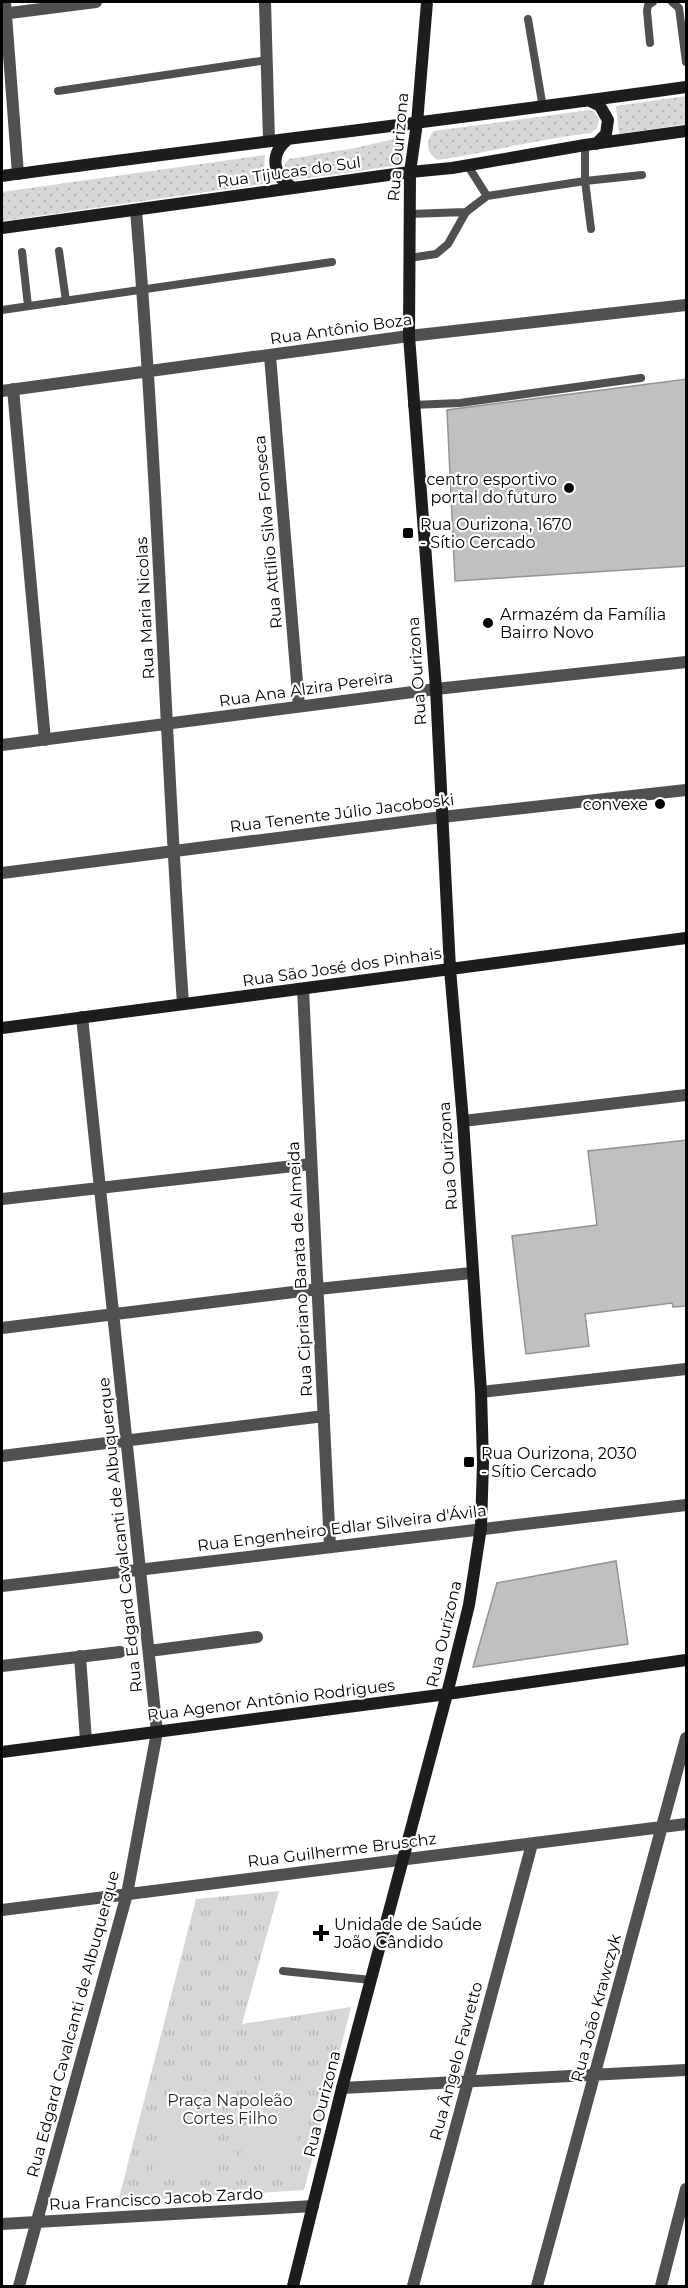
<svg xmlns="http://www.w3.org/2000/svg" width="688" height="2288" viewBox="0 0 688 2288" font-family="Montserrat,sans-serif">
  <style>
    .grass { fill: url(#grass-dots) }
    .park { fill: url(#park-tufts) }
    .pitch { fill: #d7d7d7 }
    .building { fill: #c0c0c0; stroke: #949494; stroke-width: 1.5 }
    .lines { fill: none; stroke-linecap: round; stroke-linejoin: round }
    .lane { stroke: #505050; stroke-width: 8 }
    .street { stroke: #505050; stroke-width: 12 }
    .secondary { stroke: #1d1d1d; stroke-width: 12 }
    .poi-dot { fill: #000; stroke: #fff; stroke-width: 2 }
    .labels { text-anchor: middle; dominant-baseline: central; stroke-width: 4.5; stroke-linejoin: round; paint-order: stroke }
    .street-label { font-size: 16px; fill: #000; stroke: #fff }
    .poi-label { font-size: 16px; fill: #000; stroke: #fff; text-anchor: start }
    .park-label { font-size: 16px; fill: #2e2e2e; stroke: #fff }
  </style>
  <defs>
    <pattern id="grass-dots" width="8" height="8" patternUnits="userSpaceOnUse" patternTransform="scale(1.5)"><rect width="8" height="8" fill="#d7d7d7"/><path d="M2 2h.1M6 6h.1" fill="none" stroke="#b7b7b7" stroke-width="1.8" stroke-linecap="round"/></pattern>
    <pattern id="park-tufts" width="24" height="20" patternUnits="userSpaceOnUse" patternTransform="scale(1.5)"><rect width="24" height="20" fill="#d7d7d7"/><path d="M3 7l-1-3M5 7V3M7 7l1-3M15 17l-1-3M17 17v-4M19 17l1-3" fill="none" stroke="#b7b7b7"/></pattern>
  </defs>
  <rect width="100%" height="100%" fill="#fff"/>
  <path class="grass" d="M686,96V124L619,134L616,106Z
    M589,110L594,112L599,120L597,128L591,133C539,139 490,152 438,160C426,153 425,141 434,131Z
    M403,137L400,165L293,180C284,176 281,166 289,159L355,148Z
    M265,155L263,184L2,221V192Z"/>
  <path class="park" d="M279,1891L242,2024L351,2007L304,2190L118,2202L196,1899Z"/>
  <path class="pitch" d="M263,2075L309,2085L290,2165L240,2155Z
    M172,2087L224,2093L209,2173L153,2174Z"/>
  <path class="building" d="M687,379V566L455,581L447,410Z
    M687,1140V1306L673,1307L672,1303L585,1314L589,1346L526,1354L512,1236L597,1225L588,1151Z
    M616,1561L628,1644L473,1667L497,1583Z"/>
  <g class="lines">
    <path class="lane" d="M672,2L679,8L686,62
      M528,19L543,108
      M650,43L647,11L648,5L653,2
      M58,91L267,60
      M585,145V181L591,229
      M468,166L487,196
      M409,214L466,212
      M59,251L66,301
      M22,252L28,306
      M409,258L436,254L448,244L466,212L487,196L585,181L642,175
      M2,310L332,262
      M412,405L460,403L641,378
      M283,1971L371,1980"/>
    <path class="street" d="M5,2L18,174
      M265,2L269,141
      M2,14L96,2
      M136,210C158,475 165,740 183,1004
      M270,356L299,706
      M13,389L45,740
      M2,391L409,336L686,305
      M2,745L436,689L686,662
      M2,873L442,817L686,790
      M303,989L330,1547
      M463,1121L686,1095
      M2,1199L311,1164
      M2,1328L318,1289L471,1273
      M481,1392L686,1369
      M2,1456L324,1416
      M2,1586L686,1505
      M149,1651L257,1637
      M80,1656L86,1741
      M2,1666L120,1652
      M2,1910L686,1824
      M342,2088L686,2070
      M2,2224L313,2206
      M19,2286L127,1894L157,1732L82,1017
      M413,2286L532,1844
      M537,2286L686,1738
      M661,2286L686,2189"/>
    <path class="secondary" d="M590,101L600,106L608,120L606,134L596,144
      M288,139C269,154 272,177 294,188
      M2,176C230,145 458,119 686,87
      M2,228L410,172L452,168L585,145L686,131
      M2,1028L686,938
      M2,1752L447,1694L686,1660
      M293,2286L342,2088L447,1694L469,1605L481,1527L483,1463L481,1392L463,1121L450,969L436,689L409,336L410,172L417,123L427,2"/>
  </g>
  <g class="poi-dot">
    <circle cx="569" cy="488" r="6"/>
    <rect x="402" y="527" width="12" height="12" rx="3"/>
    <circle cx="488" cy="623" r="6"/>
    <circle cx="660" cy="804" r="6"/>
    <rect x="463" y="1456" width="12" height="12" rx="3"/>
    <path d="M318 1924h6v6h6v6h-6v6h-6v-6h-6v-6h6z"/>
  </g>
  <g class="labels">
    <g class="street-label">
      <text transform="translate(398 147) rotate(-85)">Rua Ourizona</text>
      <text transform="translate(289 172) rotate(-8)">Rua Tijucas do Sul</text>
      <text transform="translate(341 329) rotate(-8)">Rua Antônio Boza</text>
      <text transform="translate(268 532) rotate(-95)">Rua Attílio Silva Fonseca</text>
      <text transform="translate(145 608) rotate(-93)">Rua Maria Nicolas</text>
      <text transform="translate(417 671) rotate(-94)">Rua Ourizona</text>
      <text transform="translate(306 689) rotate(-8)">Rua Ana Alzira Pereira</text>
      <text transform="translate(342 813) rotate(-7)">Rua Tenente Júlio Jacoboski</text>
      <text transform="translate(342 967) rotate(-8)">Rua São José dos Pinhais</text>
      <text transform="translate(448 1156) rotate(-94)">Rua Ourizona</text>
      <text transform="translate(300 1269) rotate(-93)">Rua Cipriano Barata de Almeida</text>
      <text transform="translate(342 1528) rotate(-7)">Rua Engenheiro Edlar Silveira d'Ávila</text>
      <text transform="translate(120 1535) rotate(-96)">Rua Edgard Cavalcanti de Albuquerque</text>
      <text transform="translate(444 1634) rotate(-77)">Rua Ourizona</text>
      <text transform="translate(271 1700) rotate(-7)">Rua Agenor Antônio Rodrigues</text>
      <text transform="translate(342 1850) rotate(-7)">Rua Guilherme Bruschz</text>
      <text transform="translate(596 2008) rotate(-75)">Rua João Krawczyk</text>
      <text transform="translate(73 2024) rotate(-75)">Rua Edgard Cavalcanti de Albuquerque</text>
      <text transform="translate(456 2061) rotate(-75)">Rua Ângelo Favretto</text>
      <text transform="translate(322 2104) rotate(-76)">Rua Ourizona</text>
      <text transform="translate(156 2199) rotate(-3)">Rua Francisco Jacob Zardo</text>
    </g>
    <g class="poi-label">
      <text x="557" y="479" text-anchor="end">centro esportivo<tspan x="557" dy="18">portal do futuro</tspan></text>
      <text x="420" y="524">Rua Ourizona, 1670<tspan x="420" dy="18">- Sítio Cercado</tspan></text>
      <text x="500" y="614">Armazém da Família<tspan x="500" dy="18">Bairro Novo</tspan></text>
      <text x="648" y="804" text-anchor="end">convexe</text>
      <text x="481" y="1453">Rua Ourizona, 2030<tspan x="481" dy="18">- Sítio Cercado</tspan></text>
      <text x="334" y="1924">Unidade de Saúde<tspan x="334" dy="18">João Cândido</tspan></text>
    </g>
    <g class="park-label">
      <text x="230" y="2100">Praça Napoleão<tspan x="230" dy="18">Cortes Filho</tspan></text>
    </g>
  </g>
  <rect width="688" height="2288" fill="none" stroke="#000000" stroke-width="6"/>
</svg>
